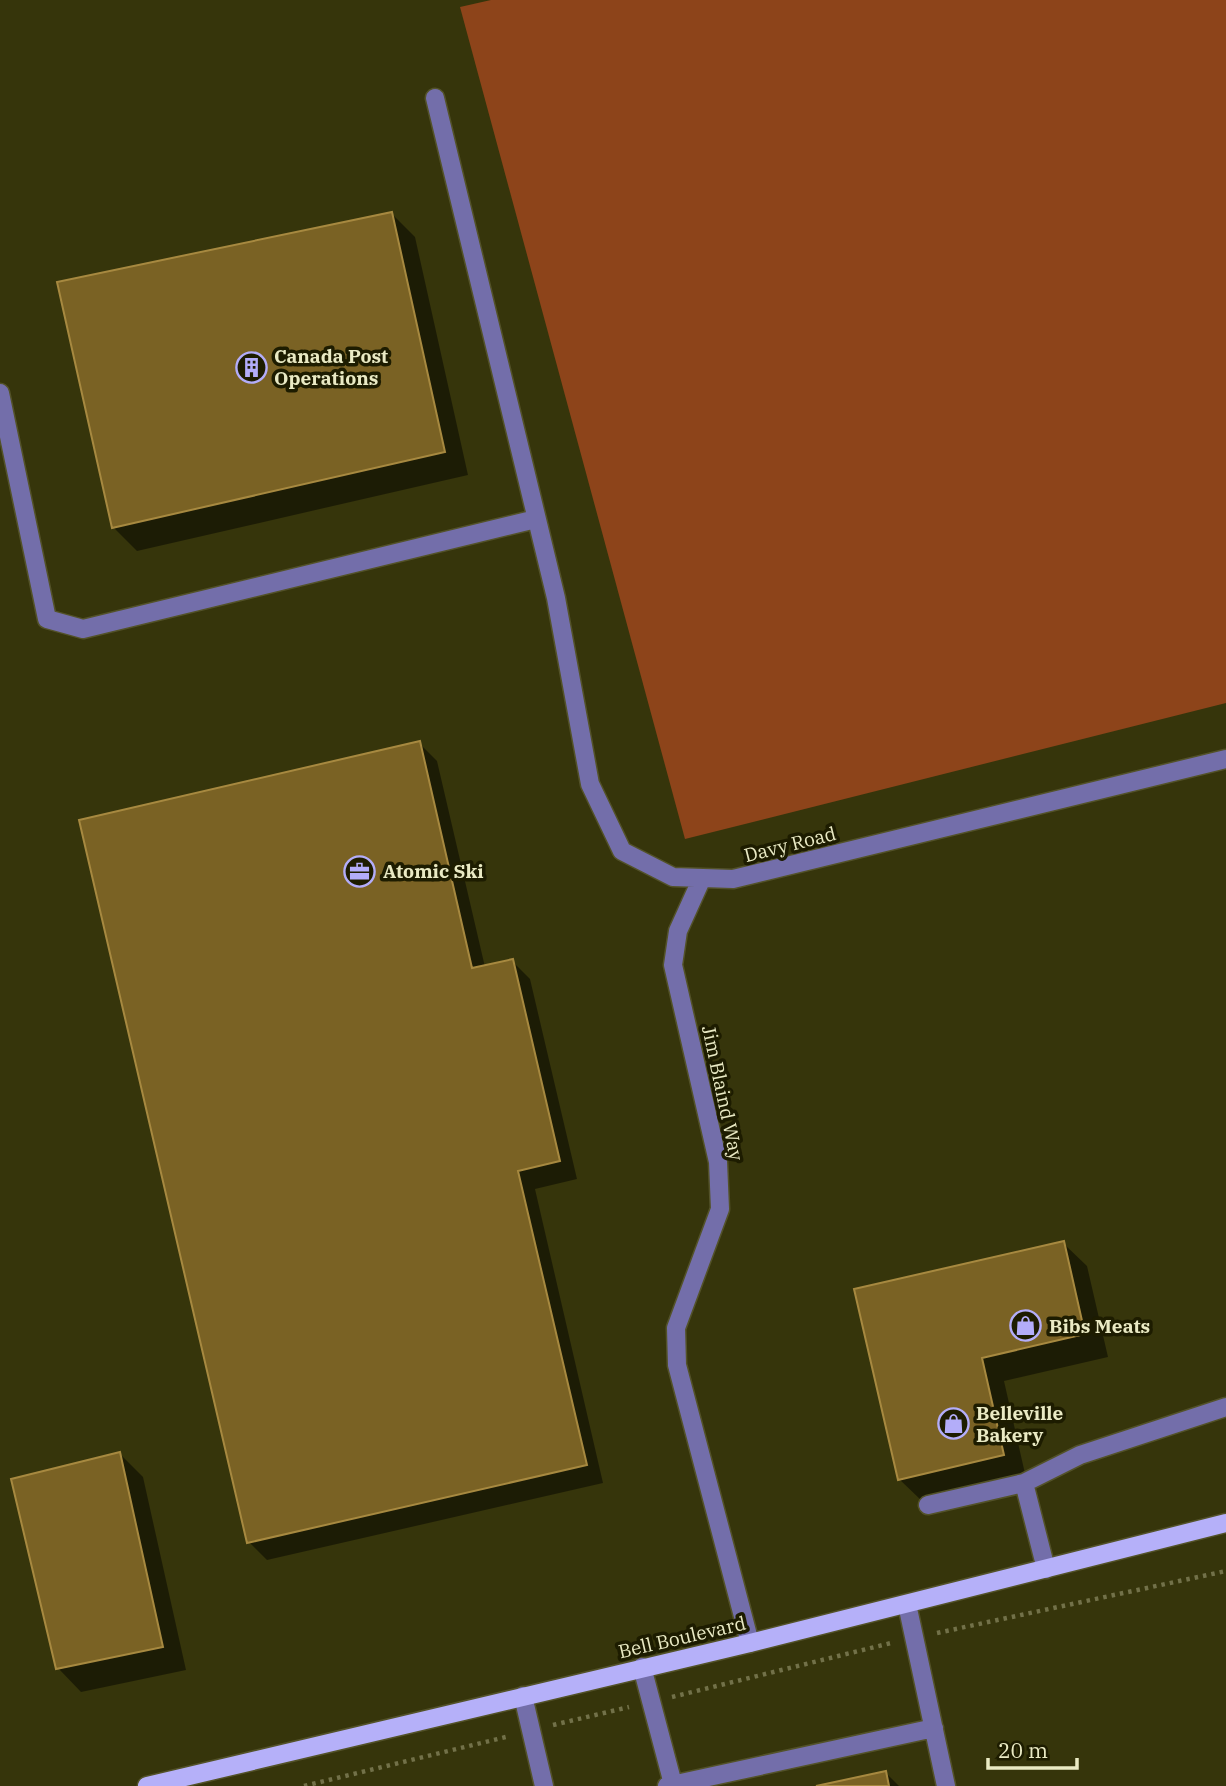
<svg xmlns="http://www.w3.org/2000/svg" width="1226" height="1786" viewBox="0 0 1226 1786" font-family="'IBM Plex Serif',serif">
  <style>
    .green { fill: #8d441a }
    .shadow { fill: #0007 }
    .building { fill: #7a6224; stroke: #a78940; stroke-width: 2 }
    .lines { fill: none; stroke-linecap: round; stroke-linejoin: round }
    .minor-casing { stroke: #535229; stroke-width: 21 }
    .major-casing { stroke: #535229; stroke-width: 21 }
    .path { stroke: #727149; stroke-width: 4.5; stroke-dasharray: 3.5 5; stroke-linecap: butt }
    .minor { stroke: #736eaa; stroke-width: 18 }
    .major { stroke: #b5b0f9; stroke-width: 18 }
    .labels { text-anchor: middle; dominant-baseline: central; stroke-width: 7; stroke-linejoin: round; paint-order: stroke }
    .poi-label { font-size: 19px; font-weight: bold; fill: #eaeac4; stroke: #1d1c00; text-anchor: start }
    .street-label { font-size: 19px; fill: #eaeac4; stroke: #1d1c00 }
  </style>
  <rect width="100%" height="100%" fill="#36350b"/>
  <path class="green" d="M491,0H1226V703L685,839L460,7Z"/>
  <path class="shadow" d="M392,214L415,237L468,475L137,551L113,527Z
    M419,743L437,761L485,967L512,961L530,979L577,1179L535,1189L603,1483L267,1560L249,1542Z
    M1063,1243L1087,1266L1108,1357L1004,1381L1026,1478L923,1502L899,1479L856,1290Z
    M120,1454L143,1477L186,1670L81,1692L58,1668Z
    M886,1773L899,1786H824Z"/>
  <path class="building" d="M392,212L445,452L112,528L57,282Z
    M420,741L472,968L513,959L560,1161L518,1171L587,1465L247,1543L79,820Z
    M1064,1241L1085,1334L982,1358L1004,1455L898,1480L854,1289Z
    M120,1452L163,1647L56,1669L11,1479Z
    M886,1771L889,1786H816Z"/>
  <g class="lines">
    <defs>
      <path id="minor" d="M435,98L556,598L590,784L622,851L673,877L733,879L1226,759
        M0,393L47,619L83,629L536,519
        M702,878L678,931L673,965L718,1162L720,1209L676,1328L677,1365L750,1643
        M1024,1483L1046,1569
        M928,1505L1024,1483L1080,1455L1226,1407
        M907,1604L946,1786
        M642,1667L673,1784
        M523,1696L544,1786
        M667,1786L934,1728"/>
      <path id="major" d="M147,1786L750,1643L1226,1523"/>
    </defs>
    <use href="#minor" class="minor-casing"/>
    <use href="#major" class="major-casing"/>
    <path class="path" d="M937,1633L1226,1571
      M672,1697L891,1643
      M553,1725L629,1707
      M304,1786L510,1736"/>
    <use href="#minor" class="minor"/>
    <use href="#major" class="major"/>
  </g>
  <defs>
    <symbol id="building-ring" viewBox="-11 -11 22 22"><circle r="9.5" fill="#1d1c00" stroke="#b3adf9" stroke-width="1.5"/><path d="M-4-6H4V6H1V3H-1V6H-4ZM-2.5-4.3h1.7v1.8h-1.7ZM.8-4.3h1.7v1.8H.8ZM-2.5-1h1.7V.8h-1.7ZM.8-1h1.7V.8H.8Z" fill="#b3adf9"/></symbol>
    <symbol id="office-ring" viewBox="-11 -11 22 22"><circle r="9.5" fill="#1d1c00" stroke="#b3adf9" stroke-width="1.5"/><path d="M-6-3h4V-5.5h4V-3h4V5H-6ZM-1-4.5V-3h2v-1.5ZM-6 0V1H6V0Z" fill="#b3adf9"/></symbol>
    <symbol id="shop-ring" viewBox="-11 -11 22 22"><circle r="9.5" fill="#1d1c00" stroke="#b3adf9" stroke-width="1.5"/><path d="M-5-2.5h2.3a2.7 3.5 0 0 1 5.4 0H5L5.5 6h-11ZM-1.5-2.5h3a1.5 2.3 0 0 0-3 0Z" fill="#b3adf9"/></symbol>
  </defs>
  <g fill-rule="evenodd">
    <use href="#building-ring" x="234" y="350" width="35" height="35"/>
    <use href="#office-ring" x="342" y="854" width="35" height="35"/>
    <use href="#shop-ring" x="1008" y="1308" width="35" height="35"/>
    <use href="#shop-ring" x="936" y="1406" width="35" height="35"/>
  </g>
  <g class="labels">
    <g class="poi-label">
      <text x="274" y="356">Canada Post<tspan x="274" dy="22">Operations</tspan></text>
      <text x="383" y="871">Atomic Ski</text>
      <text x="1049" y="1326">Bibs Meats</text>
      <text x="976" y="1413">Belleville<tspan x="976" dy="22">Bakery</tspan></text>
    </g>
    <g class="street-label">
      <text transform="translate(790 844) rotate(-14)">Davy Road</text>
      <text transform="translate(723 1093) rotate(78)">Jim Blaind Way</text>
      <text transform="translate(682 1637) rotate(-13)">Bell Boulevard</text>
    </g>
  </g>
  <path d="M988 1758v10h89v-10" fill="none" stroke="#eaeac4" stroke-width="3.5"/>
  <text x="998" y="1758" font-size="21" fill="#eaeac4" stroke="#1d1c00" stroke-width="5" paint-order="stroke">20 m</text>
</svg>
